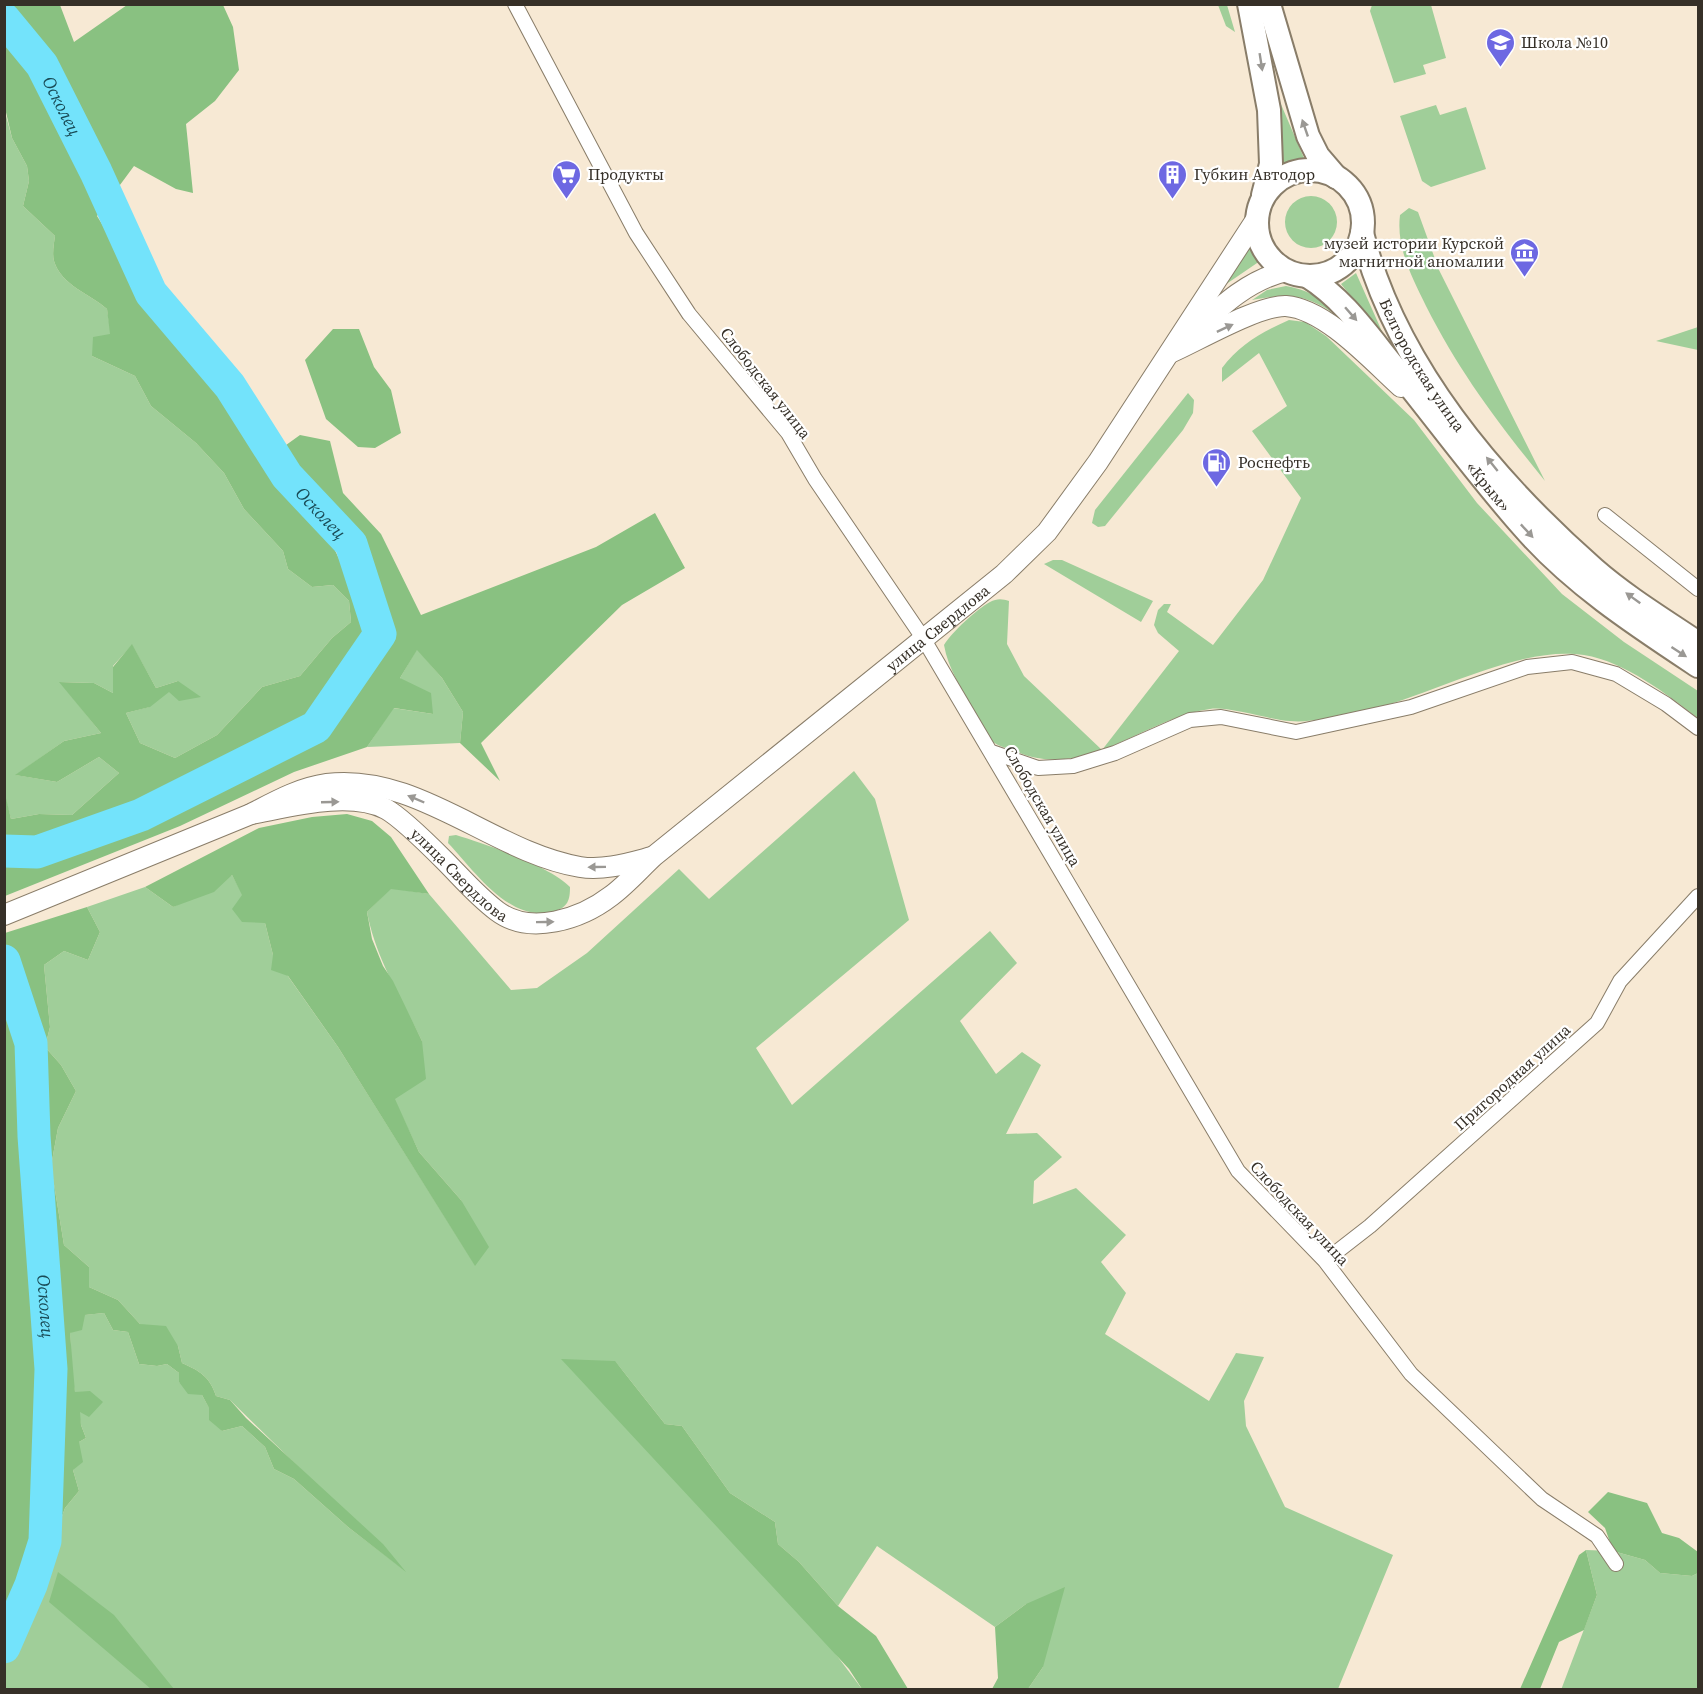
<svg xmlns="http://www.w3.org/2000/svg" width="1703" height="1694" viewBox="0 0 1703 1694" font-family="'Source Serif 4',serif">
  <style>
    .green { fill: #a0ce99 }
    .forest { fill: #89c181 }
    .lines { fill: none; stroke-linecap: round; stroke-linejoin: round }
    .river { stroke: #73e3fb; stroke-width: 33 }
    .street-casing { stroke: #897d69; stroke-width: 16 }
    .secondary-casing { stroke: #897d69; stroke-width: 22 }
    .primary-casing { stroke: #897d69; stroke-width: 26 }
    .street { stroke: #fff; stroke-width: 14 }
    .secondary { stroke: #fff; stroke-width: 20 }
    .primary { stroke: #fff; stroke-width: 22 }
    .oneway { fill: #9a9894 }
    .labels { text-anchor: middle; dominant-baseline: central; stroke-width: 4.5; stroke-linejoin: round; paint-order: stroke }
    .poi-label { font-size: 16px; fill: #363028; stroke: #fff; text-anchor: start }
    .street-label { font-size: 16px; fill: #363028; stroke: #fff }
    .water-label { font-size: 18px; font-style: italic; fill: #194b56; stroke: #fff }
  </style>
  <rect width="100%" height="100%" fill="#f7e9d4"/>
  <path class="green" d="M1218,5H1227L1235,32L1226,26Z
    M1372,5H1431L1446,58L1423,65L1426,74L1394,83L1370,11Z
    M1277,95L1304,158L1281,165Z
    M1436,105L1440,115L1466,107L1486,169L1431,187L1422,181L1400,116Z
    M4,108L12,138L27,166L29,181L23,206L55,236C54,243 52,254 54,261C61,285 90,294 107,309L111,334L92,356L135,376L151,406L196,443L224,473L244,509L283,551L288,569L312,587L333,585L349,601L351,622L332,638L300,676L262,687L217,735L175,758L140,743L126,713L149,707L178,681L156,688L132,645L113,666V693L94,683L60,682L101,733L64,741L16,775L57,782L99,757L119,773L72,815L39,814L11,819L4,794Z
    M1285 222a26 26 0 1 1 52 0a26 26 0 1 1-52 0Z
    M1409,208L1418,212L1439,270L1545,481C1498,423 1460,373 1426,306C1412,277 1396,248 1400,215Z
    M1250,245L1260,261L1219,289Z
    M1356,273L1384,336L1341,284Z
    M1286,286C1314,291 1328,303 1347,323C1311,296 1296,292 1252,300L1267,290Z
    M1289,320L1305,322L1326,336L1414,420L1477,503L1562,594L1624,642L1698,691V718C1666,694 1626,662 1584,655C1514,644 1421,703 1349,714C1331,717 1309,723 1290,721C1269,720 1229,706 1210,709C1144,718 1087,781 1017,752C1010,749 997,746 992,741C984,734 979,719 974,710C962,689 948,669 944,645C952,632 977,609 990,602C997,598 1003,599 1009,601L1007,644L1024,676L1102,750L1179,651L1158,633L1154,625L1158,610L1164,604H1171L1167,612L1213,645L1263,580L1301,498L1252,431L1287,406L1259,353L1222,382V368C1240,344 1262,332 1289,320Z
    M1698,327V350L1656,341Z
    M1188,393L1194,400L1193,413L1183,430L1105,526L1098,527L1092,523L1095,510Z
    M1053,560H1062L1153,601L1141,622L1044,564Z
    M417,649L442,678L463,712L460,743L367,747L393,708L433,714L400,678Z
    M854,771L875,799L909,920L756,1048L792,1105L990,931L1017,963L960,1021L996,1074L1022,1052L1041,1065L1006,1134L1037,1133L1062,1157L1034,1181L1033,1204L1076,1188L1126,1235L1101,1262L1126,1293L1105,1334L1209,1401L1236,1353L1264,1357L1244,1401L1246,1426L1285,1507L1393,1555L1338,1689H1028L1043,1667L1026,1604L995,1627L877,1546L838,1606L799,1562L778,1544L775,1522L730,1493L682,1426L665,1424L615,1361L862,1689L5,1690V1663L19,1635L65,1508L79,1491L73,1470L79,1442L86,1438L81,1425L72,1376L70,1333L84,1315L104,1313L113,1330L128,1332L139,1364L157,1366L167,1364L179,1373V1382L202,1395L222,1431L242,1426L265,1447L274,1469L294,1479L348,1527L403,1569L230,1400L216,1396C210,1377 200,1371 182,1363L178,1346L140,1324L118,1300L89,1287V1267L64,1245L51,1166L58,1128L76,1091L61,1065L45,1047L50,1027L44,965L64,951L88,960L100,932L87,907L145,887L173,907L232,875L243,895L265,923L273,955L338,1047L475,1265L461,1200L419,1152L394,1099L422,1041C401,998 376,959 367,912L391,888L429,894L511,990L537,988L587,953L679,869L709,899Z
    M456,835C486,844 549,866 570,887C570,900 568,907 555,911C510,925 474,870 448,843L449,836Z
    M1586,1550L1613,1551L1645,1560L1660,1573L1692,1576L1698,1573V1689L1561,1690L1597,1595Z"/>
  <path class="forest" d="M5,4L60,5L74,42L127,5H223L233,27L239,70L215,101L186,124L193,193L176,189L134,166L97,216L148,298L228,393L261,463L300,435L330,441L343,493L381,534L421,615L596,547L655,513L685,568L622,605L481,743L500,781L460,743L463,712L442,678L417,650L400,678L431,693L433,714L394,708L367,747L294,772L180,826L5,896V856L37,858L85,838L143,821L321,733L389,635L332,544L374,633L310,720L136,807L34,842H5V794L11,819L39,814L72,815L119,773L99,757L57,782L15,775L64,741L101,733L59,682L94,683L113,693V667L132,644L156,688L178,681L201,697L179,701L169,692L150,707L126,713L140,743L175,758L217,735L262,687L300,676L332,638L351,622L349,601L333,585L312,587L288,569L283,551L244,509L224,473L196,443L151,406L135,376L92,356L93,337L110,334L107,309C90,294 61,285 54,261C52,254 54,243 55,236L23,206L29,181L27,166L12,138L5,108Z
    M333,329H359L374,367L391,390L401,433L375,448L358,447L326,419L305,360Z
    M347,814L372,821L391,837L429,894L391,889L367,912L372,939L383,966L393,981L422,1041L426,1079L395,1099L419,1152L461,1200L489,1247L475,1266L338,1047L288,976L271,970L273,955L265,923L242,922L232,909L242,895L232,875L214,892L173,907L145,887L259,828L312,817Z
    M87,907L100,932L88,960L64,951L44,965L50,1027L45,1047L61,1065L76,1091L58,1128L51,1166L64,1245L89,1267V1287L118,1300L140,1324L166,1326L178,1346L182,1363C200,1371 210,1377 216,1396L230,1400L246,1418L383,1544L406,1572L348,1527L294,1479L274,1469L265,1447L242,1426L222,1431L209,1420V1408L202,1395L188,1394L179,1382V1373L167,1364L157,1366L139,1364L128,1332L113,1330L104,1313L85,1315L82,1330L70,1333L75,1392L90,1391L103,1402L89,1417L80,1412L81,1425L86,1438L79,1442L83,1462L73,1470L79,1491L65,1508L19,1635L5,1663V933Z
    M561,1359L615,1361L665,1424L682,1426L730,1493L775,1522L778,1544L799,1562L838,1606L876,1636L908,1689H862L849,1669Z
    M1608,1492L1647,1503L1662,1533L1679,1538L1698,1552V1573L1692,1576L1660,1573L1645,1560L1613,1551L1605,1528L1588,1512Z
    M1586,1550L1597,1595L1584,1630L1559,1642L1540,1689H1520L1579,1555Z
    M58,1572L114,1615L174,1689H151L49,1602Z
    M1065,1587L1043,1667L1028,1689H992L998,1678L995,1627L1026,1604Z"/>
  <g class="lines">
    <g class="river">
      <path id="s1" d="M4,19L42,65L96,172L151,293L230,386L287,476L351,544L380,634L316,727L141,815L37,852L4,851"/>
      <path id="s2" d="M4,961L31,1043L34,1136L51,1369L45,1541L31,1585L4,1647"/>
    </g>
    <defs>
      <path id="street" d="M515,4L636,233L689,314L788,433L815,479L923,638L1238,1171L1325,1261L1411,1374L1542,1499L1597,1536L1616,1564
        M1605,515L1698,589
        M992,752L1038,768L1073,766L1115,753L1190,720L1221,717L1296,732L1411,707L1527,667L1572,662L1616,674L1666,704L1698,728
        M1325,1261L1370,1226L1597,1023L1620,981L1698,896"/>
      <g id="secondary">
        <path d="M1193,332C1221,306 1248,280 1286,271"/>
        <path d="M1172,352C1199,340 1259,305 1286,306C1326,309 1373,362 1401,387"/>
        <path id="s3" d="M251,814C289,807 349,790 386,809C402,818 430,846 444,860C461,877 477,896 497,911C530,936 581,919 611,896C626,885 640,869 654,856L1004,574L1047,532L1098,462L1257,218"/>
        <path d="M4,915L251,814C276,801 299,788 327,784C418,773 493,852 580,867C604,871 629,863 652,857"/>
      </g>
      <g id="primary">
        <path d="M1249,4L1269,110L1271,164L1263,195"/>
        <path d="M1269,4L1308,136L1318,156L1336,177"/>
        <circle cx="1310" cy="223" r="53"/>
        <path id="s4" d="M1362,233C1395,365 1494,481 1594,569C1626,597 1664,620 1698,643"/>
        <path id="s5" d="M1307,276C1344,299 1368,335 1395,368C1438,421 1478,476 1524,528C1573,584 1636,625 1698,666"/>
      </g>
    </defs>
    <use href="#street" class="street-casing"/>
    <use href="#secondary" class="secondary-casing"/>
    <use href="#primary" class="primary-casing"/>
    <use href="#street" class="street"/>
    <use href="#secondary" class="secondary"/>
    <use href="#primary" class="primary"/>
  </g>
  <defs><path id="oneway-solid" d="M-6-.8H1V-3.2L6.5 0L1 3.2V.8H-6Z" transform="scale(1.5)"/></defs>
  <g class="oneway">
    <use href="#oneway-solid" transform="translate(1261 62) rotate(81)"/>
    <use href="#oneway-solid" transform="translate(1305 128) rotate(-109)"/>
    <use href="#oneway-solid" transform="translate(1351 314) rotate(49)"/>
    <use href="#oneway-solid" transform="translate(1225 328) rotate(-25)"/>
    <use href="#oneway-solid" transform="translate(1492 464) rotate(-129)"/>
    <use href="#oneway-solid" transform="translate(1527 531) rotate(47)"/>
    <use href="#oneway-solid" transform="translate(1633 598) rotate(-144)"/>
    <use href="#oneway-solid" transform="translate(1679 652) rotate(33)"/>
    <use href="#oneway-solid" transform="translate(416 799) rotate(-157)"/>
    <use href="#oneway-solid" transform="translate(330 802) rotate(-2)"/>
    <use href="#oneway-solid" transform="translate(597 867) rotate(179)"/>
    <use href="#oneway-solid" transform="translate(545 922) rotate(-1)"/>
  </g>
  <defs>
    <symbol id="school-pin" viewBox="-11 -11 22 30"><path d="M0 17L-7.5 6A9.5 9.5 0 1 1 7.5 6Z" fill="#6d68e2" stroke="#fff"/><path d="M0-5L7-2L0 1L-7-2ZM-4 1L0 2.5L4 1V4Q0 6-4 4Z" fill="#fff"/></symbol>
    <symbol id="supermarket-pin" viewBox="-11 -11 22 30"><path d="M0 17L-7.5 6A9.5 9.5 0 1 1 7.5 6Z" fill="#6d68e2" stroke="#fff"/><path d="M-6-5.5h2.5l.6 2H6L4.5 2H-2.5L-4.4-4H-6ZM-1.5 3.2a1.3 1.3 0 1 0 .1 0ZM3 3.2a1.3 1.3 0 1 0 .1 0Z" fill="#fff"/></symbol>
    <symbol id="building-pin" viewBox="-11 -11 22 30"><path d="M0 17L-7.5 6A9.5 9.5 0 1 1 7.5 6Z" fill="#6d68e2" stroke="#fff"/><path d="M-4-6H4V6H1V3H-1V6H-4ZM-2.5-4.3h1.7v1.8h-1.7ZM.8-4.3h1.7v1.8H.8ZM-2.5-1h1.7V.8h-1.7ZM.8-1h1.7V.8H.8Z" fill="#fff"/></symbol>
    <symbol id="museum-pin" viewBox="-11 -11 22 30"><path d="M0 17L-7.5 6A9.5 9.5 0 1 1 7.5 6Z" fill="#6d68e2" stroke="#fff"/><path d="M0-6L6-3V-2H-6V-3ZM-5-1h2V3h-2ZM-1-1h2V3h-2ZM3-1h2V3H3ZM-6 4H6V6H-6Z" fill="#fff"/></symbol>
    <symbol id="fuel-pin" viewBox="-11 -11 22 30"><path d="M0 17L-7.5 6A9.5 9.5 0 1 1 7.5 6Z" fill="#6d68e2" stroke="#fff"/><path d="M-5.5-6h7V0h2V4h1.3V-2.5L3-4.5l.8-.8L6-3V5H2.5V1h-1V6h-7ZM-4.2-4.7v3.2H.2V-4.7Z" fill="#fff"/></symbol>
  </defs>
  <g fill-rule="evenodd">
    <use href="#school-pin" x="1484" y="26" width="33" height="45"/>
    <use href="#supermarket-pin" x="550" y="158" width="33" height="45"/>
    <use href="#building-pin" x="1156" y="158" width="33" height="45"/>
    <use href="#museum-pin" x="1508" y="236" width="33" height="45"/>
    <use href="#fuel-pin" x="1200" y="446" width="33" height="45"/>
  </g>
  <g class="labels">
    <g class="poi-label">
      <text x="1521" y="42">Школа №10</text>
      <text x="588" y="174">Продукты</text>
      <text x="1194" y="174">Губкин Автодор</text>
      <text x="1504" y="243" text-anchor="end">музей истории Курской<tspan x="1504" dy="18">магнитной аномалии</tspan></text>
      <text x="1238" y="462">Роснефть</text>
    </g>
    <g class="street-label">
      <text stroke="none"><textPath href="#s4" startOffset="146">Белгородская улица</textPath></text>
      <text transform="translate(766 383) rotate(52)">Слободская улица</text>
      <text stroke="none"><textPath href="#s5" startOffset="279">«Крым»</textPath></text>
      <text stroke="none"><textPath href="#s3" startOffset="834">улица Свердлова</textPath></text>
      <text transform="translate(1043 806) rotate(60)">Слободская улица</text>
      <text stroke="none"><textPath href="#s3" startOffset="236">улица Свердлова</textPath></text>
      <text transform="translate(1512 1077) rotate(-42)">Пригородная улица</text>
      <text transform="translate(1300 1213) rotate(47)">Слободская улица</text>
    </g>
    <g class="water-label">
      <text stroke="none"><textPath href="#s1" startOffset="105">Осколец</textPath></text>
      <text stroke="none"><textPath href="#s1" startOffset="591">Осколец</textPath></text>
      <text stroke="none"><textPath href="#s2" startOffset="350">Осколец</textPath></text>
    </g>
  </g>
  <rect width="1703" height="1694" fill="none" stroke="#363028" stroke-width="12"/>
</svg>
